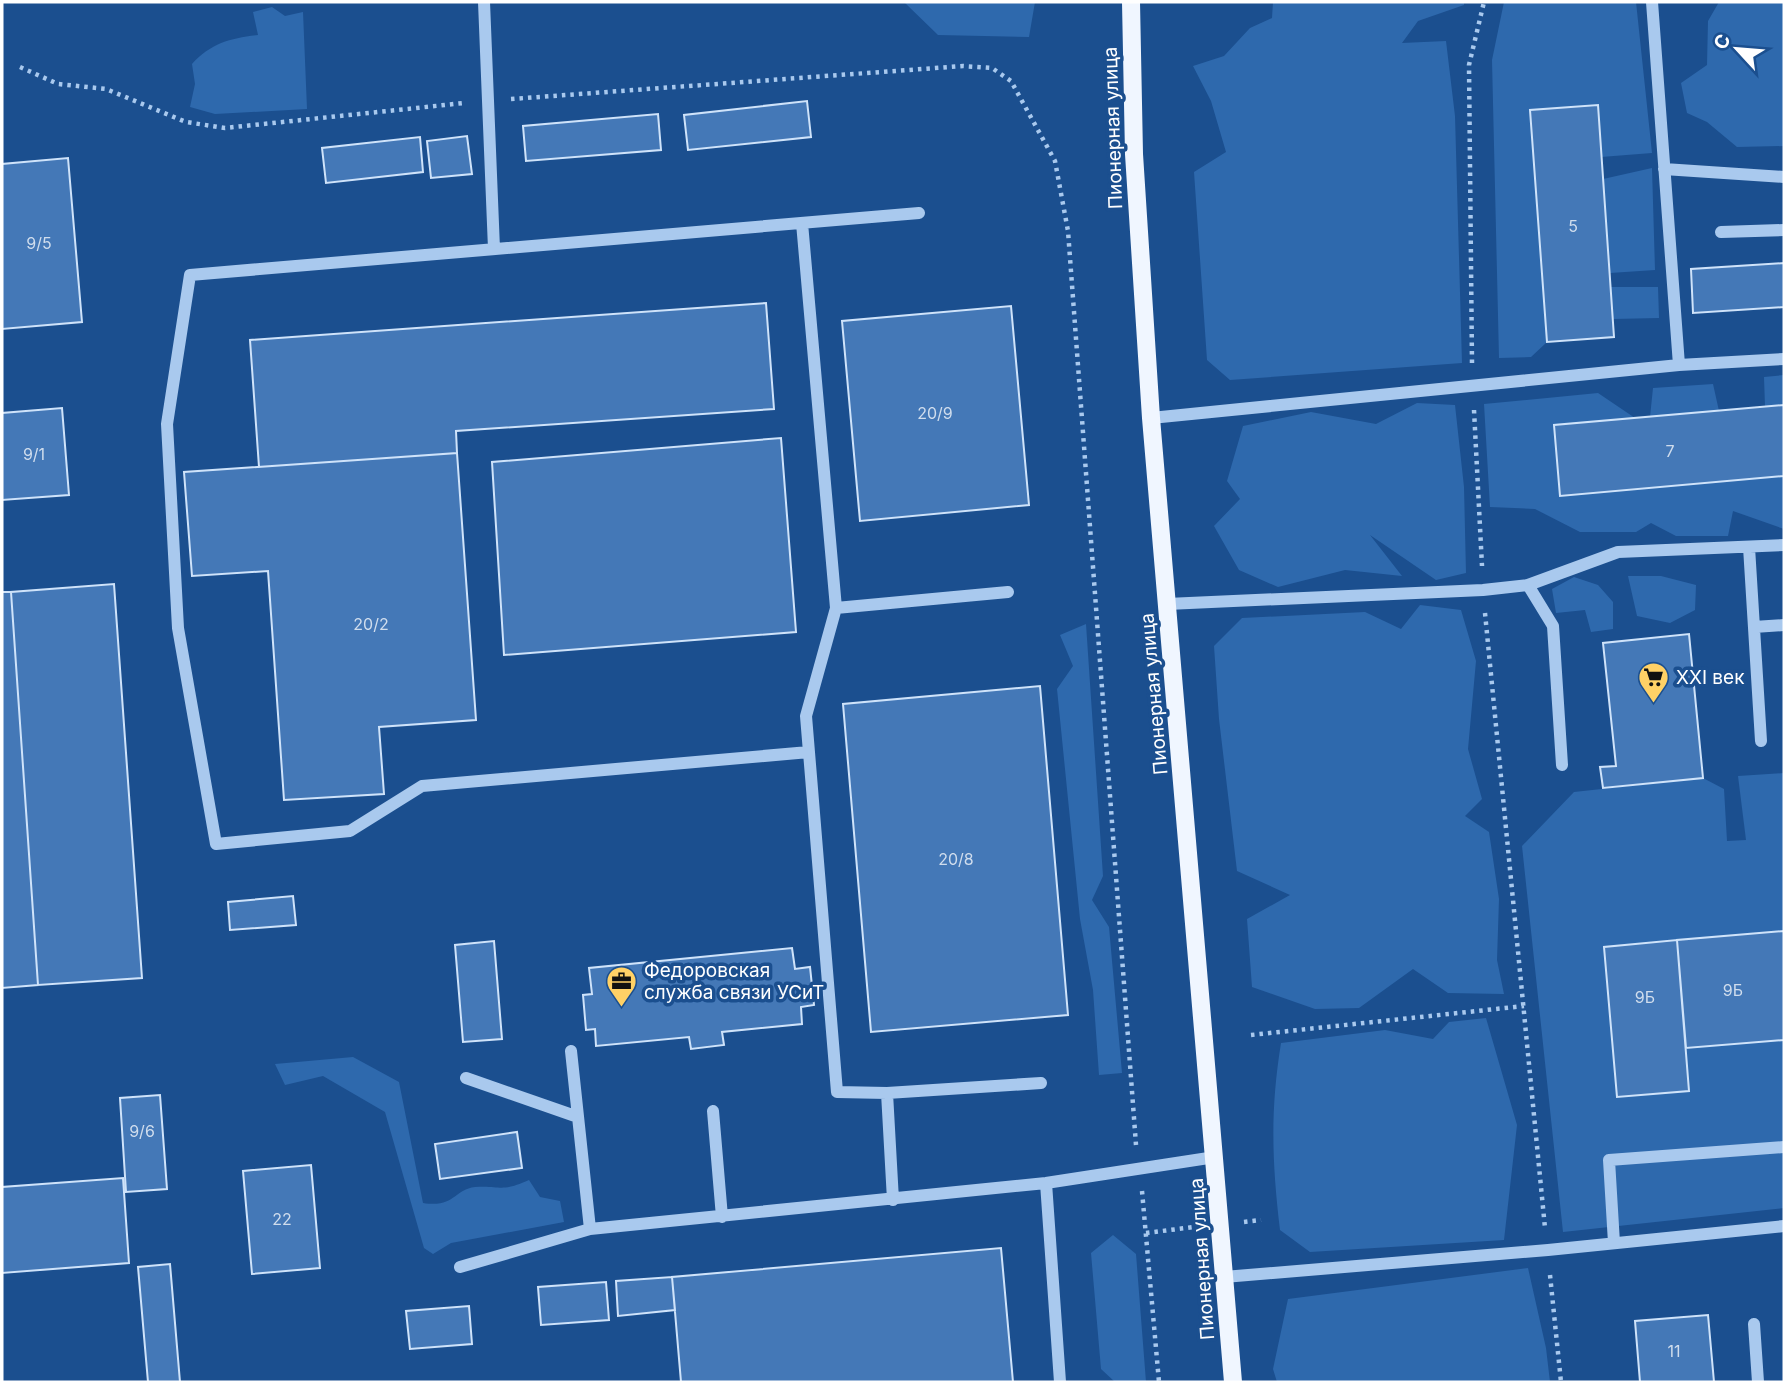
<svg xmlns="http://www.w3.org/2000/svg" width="1786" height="1384" viewBox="0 0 1786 1384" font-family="Inter,sans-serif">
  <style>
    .green { fill: #2e69ad }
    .building { fill: #4478b7; stroke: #cfe3fa; stroke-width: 2 }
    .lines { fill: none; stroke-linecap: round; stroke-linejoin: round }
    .path { stroke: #a9c9ee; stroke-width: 4.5; stroke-dasharray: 3.5 5; stroke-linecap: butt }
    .minor { stroke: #a9c9ee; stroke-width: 12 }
    .major { stroke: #f0f6ff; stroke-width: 18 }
    .labels { text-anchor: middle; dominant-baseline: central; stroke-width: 7; stroke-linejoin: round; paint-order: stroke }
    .number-label { font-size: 16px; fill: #d0dded }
    .street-label { font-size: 19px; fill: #fff; stroke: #1b4f8f }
    .poi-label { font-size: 19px; fill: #fff; stroke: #1b4f8f; text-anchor: start }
  </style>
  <rect width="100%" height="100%" fill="#1b4f8f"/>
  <path class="green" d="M904,2H1035L1029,37L938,35Z
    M1273,2H1464V5L1418,21L1402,43L1446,41L1455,116L1462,363L1230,380L1207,360L1194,172L1226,152L1211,101L1193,66L1224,56L1250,28L1272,18Z
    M1504,2H1636L1652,153L1601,157L1530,110L1547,342L1531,357L1499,358L1492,60Z
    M1719,2H1784V146L1737,147L1707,122L1687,113L1681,83L1707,65L1708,21Z
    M272,7L285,16L303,12L307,109L215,114L190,107L195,84L192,64C211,43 231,38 258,35L253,12Z
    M1652,168L1655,270L1610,273L1603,179Z
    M1611,287H1658L1659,318L1613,319Z
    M1784,375V405L1765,407L1764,377Z
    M1713,384L1719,411L1650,417L1653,388Z
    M1598,393L1635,418L1554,425L1560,496L1784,476V529L1733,511L1728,536H1676L1651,523L1636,532H1580L1535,509L1490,507L1484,404Z
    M1417,403L1455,405L1464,487L1466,573L1436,580L1370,535L1402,576L1345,570L1278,587L1239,570L1214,526L1240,499L1227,481L1243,426L1311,412L1376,424Z
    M1628,576H1661L1696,585L1695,610L1670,623L1637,616Z
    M1574,577L1598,585L1613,602V629L1591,632L1585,610L1556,613L1552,589Z
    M1420,605L1461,610L1476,661L1468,749L1482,799L1465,816L1489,832L1499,899L1497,960L1504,994L1448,993L1413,969L1359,1008L1315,1009L1252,987L1247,919L1290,895L1237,871L1219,719L1214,646L1242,618L1365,612L1401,629Z
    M1086,624L1103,876L1092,900L1109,927L1122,1073L1099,1075L1093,990L1080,919L1057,689L1073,666L1060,635Z
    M1784,773V1208L1563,1232L1522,846L1574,792L1703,778L1724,789L1727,841L1746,840L1738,776Z
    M1486,1018L1517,1125L1504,1240L1310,1252L1280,1230C1272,1162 1270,1111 1281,1043L1385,1030L1433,1039L1449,1022Z
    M353,1057L399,1082L423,1203C455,1208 453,1190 475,1187C501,1185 500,1193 529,1180L540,1197L560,1201L564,1222L451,1243L433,1254L424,1248L385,1112L323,1076L285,1085L275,1064Z
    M1113,1235L1136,1254L1146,1382H1115L1101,1369L1091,1253Z
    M1528,1268L1546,1348L1550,1382H1277L1273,1369L1288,1299Z"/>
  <path class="building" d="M807,101L811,137L688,150L684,115Z
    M1598,105L1614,337L1547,342L1530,110Z
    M658,114L661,150L526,161L523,126Z
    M467,136L472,174L431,178L427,141Z
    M420,137L423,172L326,183L322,148Z
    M68,158L82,322L2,329V164Z
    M1784,263V307L1693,313L1691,269Z
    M766,303L774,409L456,431L457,453L259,467L250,340Z
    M1011,306L1029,505L860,521L842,321Z
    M1784,405V476L1560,496L1554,425Z
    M62,408L69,495L2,500V413Z
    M781,438L796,632L504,655L492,462Z
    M457,453L476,720L379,727L384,794L284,800L268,571L192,576L184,472Z
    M114,584L142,978L38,985L11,592Z
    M2,592H11L38,985L2,988Z
    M1689,634L1703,778L1603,788L1600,767L1616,766L1603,643Z
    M1040,686L1068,1015L871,1032L843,704Z
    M293,896L296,925L230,930L228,902Z
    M1784,931V1040L1686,1048L1677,940Z
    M1677,940L1689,1091L1617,1097L1604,947Z
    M494,941L502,1039L463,1042L455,945Z
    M792,948L795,969L810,967L814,1005L801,1007L802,1024L722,1032L724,1045L691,1049L689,1037L596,1046L595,1029L586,1030L583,995L592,994L589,968Z
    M160,1095L167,1189L126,1192L120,1098Z
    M517,1132L522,1168L440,1179L435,1144Z
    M311,1165L320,1268L252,1274L243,1171Z
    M123,1178L129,1263L2,1273V1187Z
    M1001,1248L1013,1382H681L672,1277Z
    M170,1264L180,1382H148L138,1267Z
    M672,1277L675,1310L618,1316L616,1281Z
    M606,1282L609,1320L541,1325L538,1287Z
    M469,1306L472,1344L410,1349L406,1311Z
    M1708,1315L1714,1382H1640L1635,1321Z"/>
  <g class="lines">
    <path class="path" d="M20,67L58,84L106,89L186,122L225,128L464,103
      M511,99L963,66L992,68L1011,81L1055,161L1068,231L1136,1145
      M1472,363L1469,65L1484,2
      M1474,410L1482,566
      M1485,613L1545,1228
      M1251,1035L1524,1006
      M1142,1191L1159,1382
      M1244,1222L1261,1220
      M1146,1233L1194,1227
      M1550,1275L1561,1382"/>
    <path class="minor" d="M484,2L494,249
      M1652,2L1679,365
      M1664,169L1784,177
      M802,223L836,608L806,716L837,1092L887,1093L1041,1083
      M1721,232L1784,230
      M1151,418L1679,365L1784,359
      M1749,547L1761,741
      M1528,585L1553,626L1562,765
      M1167,604L1483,590L1528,585L1618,552L1784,545
      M836,608L1008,592
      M1754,627L1784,625
      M809,752L422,786L350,831L216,844L178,628L167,424L190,275L919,213
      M571,1051L590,1229
      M466,1078L578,1117
      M887,1093L893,1200
      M713,1111L722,1217
      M1046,1183L1060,1382
      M1614,1243L1609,1160L1784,1147
      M460,1267L590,1229L1046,1183L1215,1157
      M1224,1277L1548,1250L1784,1226
      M1754,1324L1758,1382"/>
    <path class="major" d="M1131,2L1134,154L1151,418L1233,1382"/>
  </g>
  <defs>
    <symbol id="supermarket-pin" viewBox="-11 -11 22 30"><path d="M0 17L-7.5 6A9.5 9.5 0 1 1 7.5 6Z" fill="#ffd166" stroke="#1b4f8f"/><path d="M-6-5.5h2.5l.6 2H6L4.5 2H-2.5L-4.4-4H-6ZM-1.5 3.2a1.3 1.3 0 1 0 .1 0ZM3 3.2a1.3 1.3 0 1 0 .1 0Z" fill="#111"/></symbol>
    <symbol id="office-pin" viewBox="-11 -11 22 30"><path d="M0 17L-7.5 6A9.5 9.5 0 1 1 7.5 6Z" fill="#ffd166" stroke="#1b4f8f"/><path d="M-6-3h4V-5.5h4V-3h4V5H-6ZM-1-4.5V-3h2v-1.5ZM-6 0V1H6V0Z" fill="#111"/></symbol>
  </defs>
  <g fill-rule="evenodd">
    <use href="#supermarket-pin" x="1636" y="660" width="35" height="47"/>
    <use href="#office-pin" x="604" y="964" width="35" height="47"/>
  </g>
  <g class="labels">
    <g class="number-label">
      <text x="1573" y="226">5</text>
      <text x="39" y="243">9/5</text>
      <text x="935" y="413">20/9</text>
      <text x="1670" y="451">7</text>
      <text x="34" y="454">9/1</text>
      <text x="371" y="624">20/2</text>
      <text x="956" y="859">20/8</text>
      <text x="1733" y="990">9Б</text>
      <text x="1645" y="997">9Б</text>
      <text x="142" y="1131">9/6</text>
      <text x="282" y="1219">22</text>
      <text x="1674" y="1351">11</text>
    </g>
    <g class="street-label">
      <text transform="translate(1113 128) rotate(-92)">Пионерная улица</text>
      <text transform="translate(1154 694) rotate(-95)">Пионерная улица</text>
      <text transform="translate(1202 1259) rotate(-94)">Пионерная улица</text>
    </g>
    <g class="poi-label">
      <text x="1676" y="677">XXI век</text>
      <text x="644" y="970">Федоровская<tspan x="644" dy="22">служба связи УСиТ</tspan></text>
    </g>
  </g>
  <rect width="1786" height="1384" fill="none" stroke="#ffffff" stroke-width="7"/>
  <g transform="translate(1737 49) rotate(296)" stroke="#1b4f8f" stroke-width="5" paint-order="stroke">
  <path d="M0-5L12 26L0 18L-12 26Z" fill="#ffffff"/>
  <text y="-10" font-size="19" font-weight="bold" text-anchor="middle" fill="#ffffff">С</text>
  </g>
</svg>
